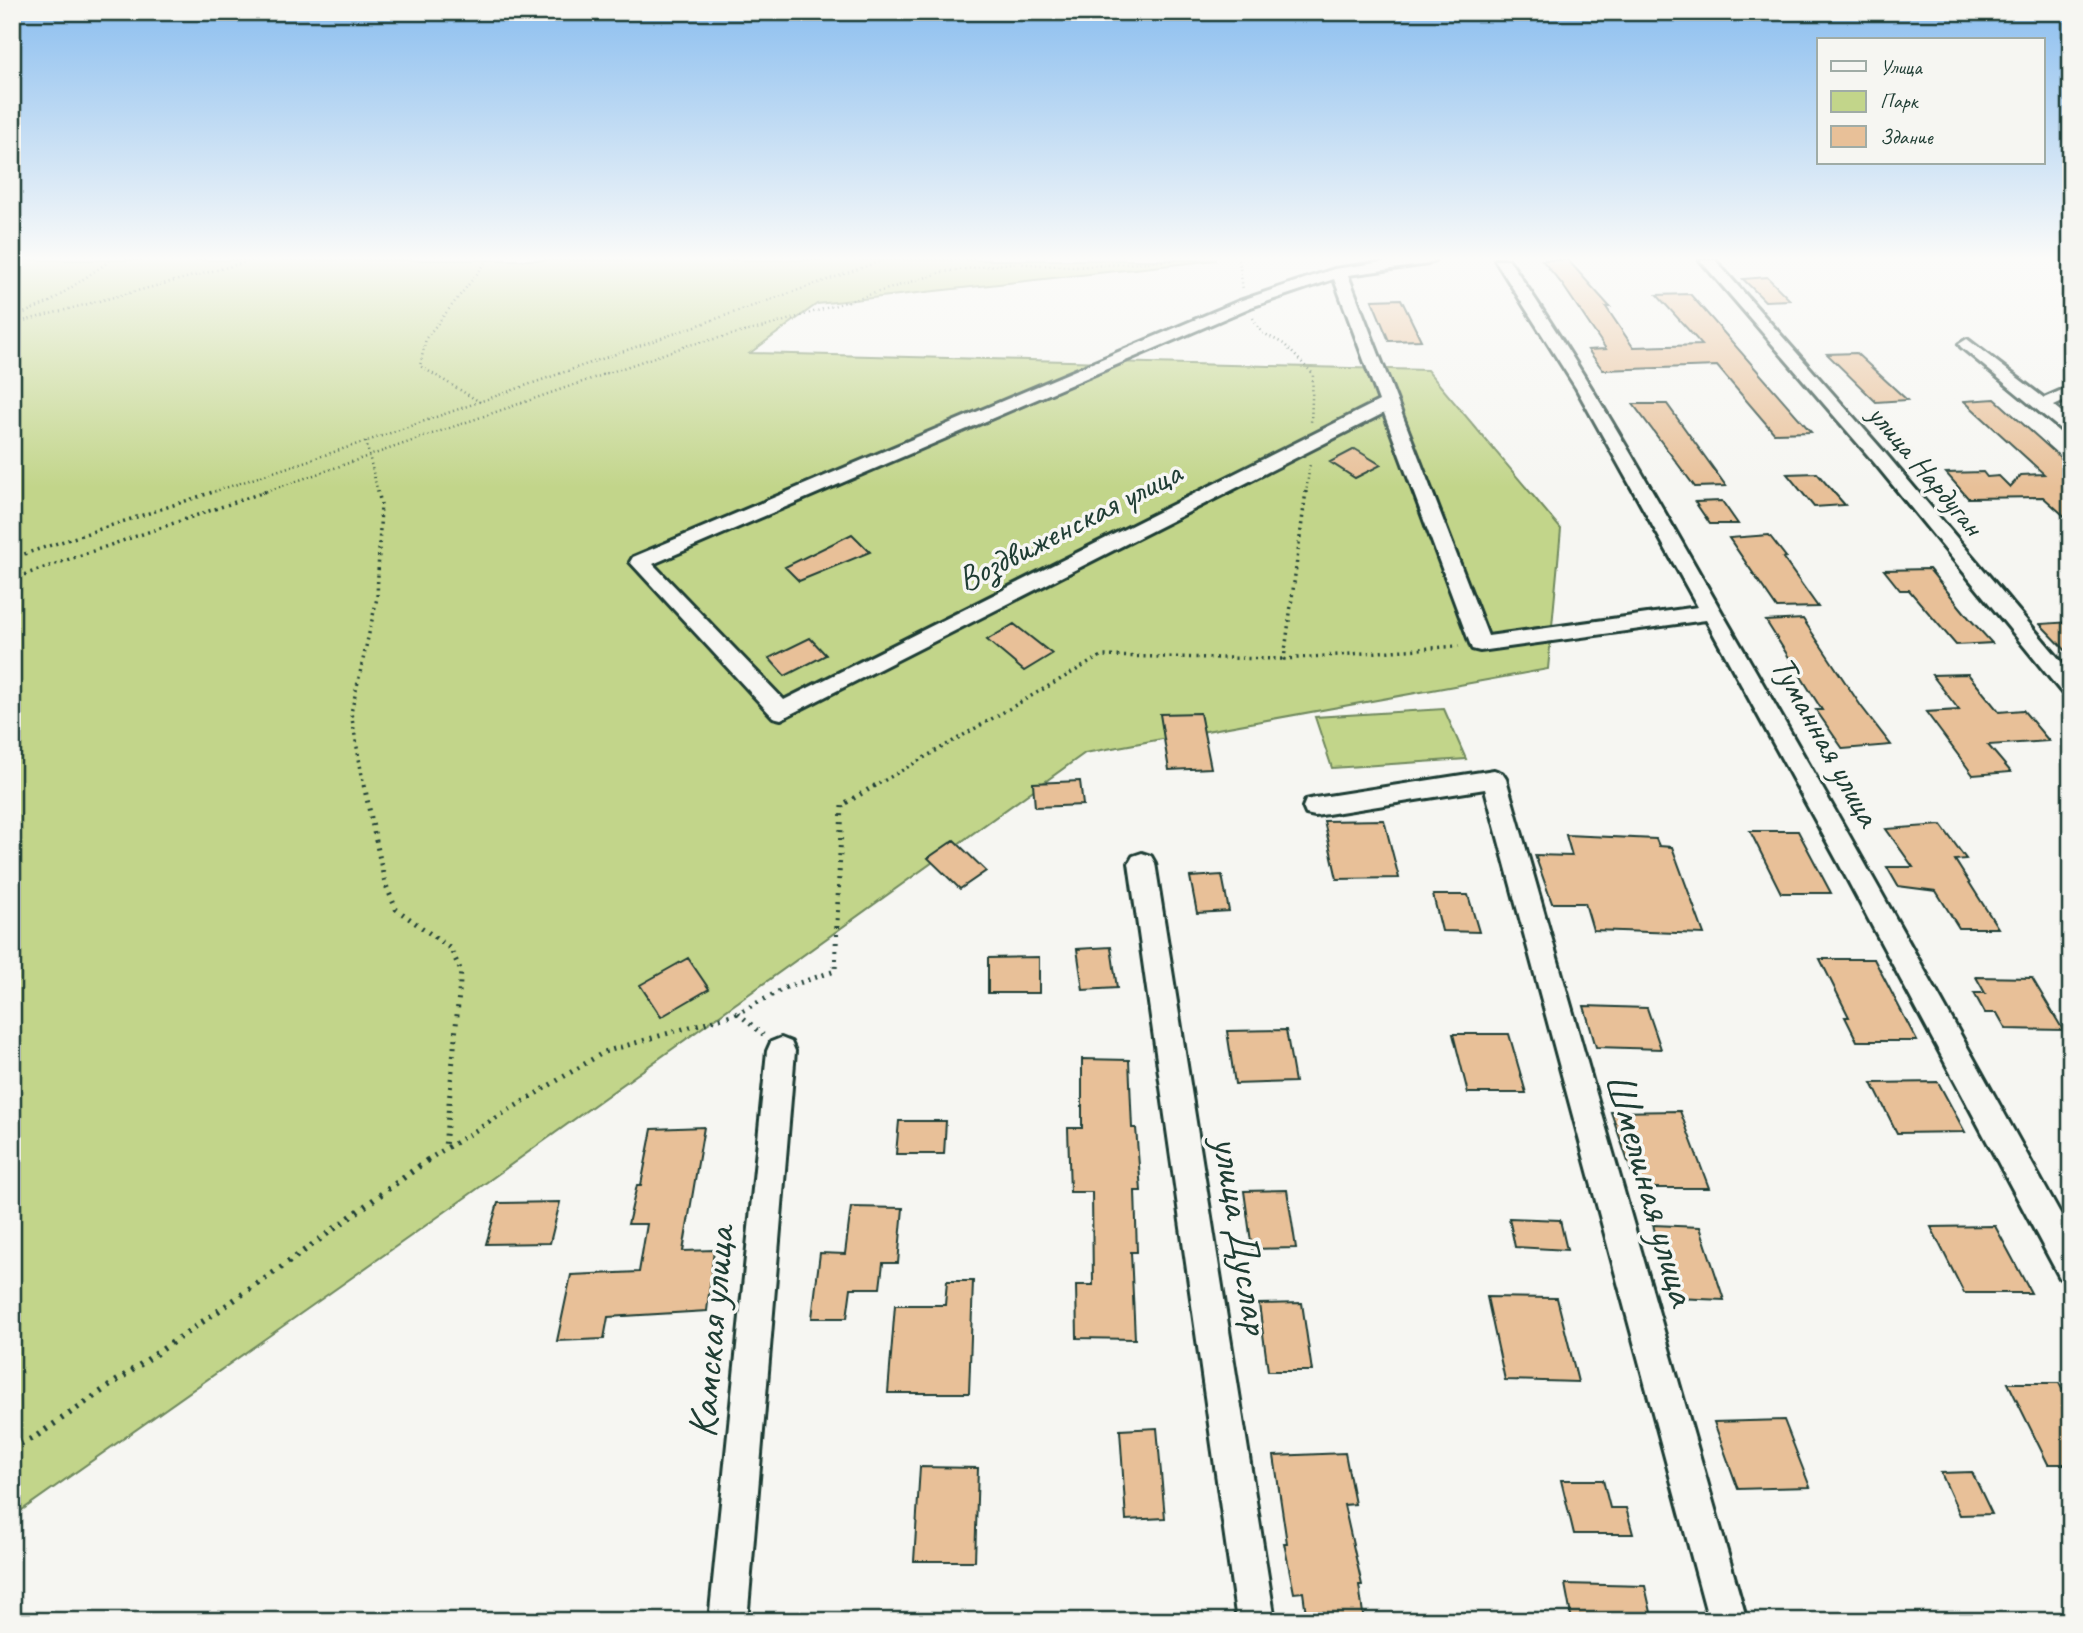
<svg xmlns="http://www.w3.org/2000/svg" width="2083" height="1633" viewBox="0 0 2083 1633" font-family="Caveat,sans-serif">
  <style>
    .green { fill: #c2d58a; stroke: #70895f; stroke-width: 2 }
    .building { fill: #e8c098; stroke: #1f3d34; stroke-width: 2 }
    .lines { fill: none; stroke-linecap: round; stroke-linejoin: round }
    .minor-casing { stroke: #1f3d34; stroke-width: 6 }
    .path-far3 { stroke: #1f3d34; stroke-width: 2.5; stroke-dasharray: 1 3.5; stroke-linecap: butt }
    .path-far2 { stroke: #1f3d34; stroke-width: 3.5; stroke-dasharray: 2 4.5; stroke-linecap: butt }
    .path-far1 { stroke: #1f3d34; stroke-width: 5; stroke-dasharray: 2 6; stroke-linecap: butt }
    .path { stroke: #1f3d34; stroke-width: 6; stroke-dasharray: 2.5 7; stroke-linecap: butt }
    .minor { fill: #f6f6f2; fill-rule: evenodd }
    .labels { text-anchor: middle; dominant-baseline: central; stroke-width: 7; stroke-linejoin: round; paint-order: stroke }
    .far-street-label { font-size: 30px; fill: #1f3d34; stroke: #f6f6f2 }
    .street-label { font-size: 35px; fill: #1f3d34; stroke: #f6f6f2 }
    .near-street-label { font-size: 42px; fill: #1f3d34; stroke: #f6f6f2 }
  </style>
  <rect width="100%" height="100%" fill="#f6f6f2"/>
  <filter id="ink" filterUnits="userSpaceOnUse"><feTurbulence type="fractalNoise" baseFrequency=".0143" numOctaves="2"/><feDisplacementMap in="SourceGraphic" scale="14" xChannelSelector="R" yChannelSelector="G"/><feConvolveMatrix kernelMatrix="1 2 1 2 8 2 1 2 1" color-interpolation-filters="sRGB"/></filter>
  <g filter="url(#ink)">
    <path class="green" d="M23,260H1216L817,304L750,353L1427,370L1561,529L1548,669L1085,753L459,1202L12,1517V265Z
      M1444,709L1466,759L1332,768L1315,717Z"/>
    <path class="building" d="M1542,260H1568L1610,307H1606L1633,347L1702,345L1657,295L1690,294L1811,432L1774,433L1717,366L1603,370L1588,350L1606,349L1562,284Z
      M1767,277L1790,300L1765,301L1743,279Z
      M1401,299L1421,340L1389,341L1372,300Z
      M1856,353L1907,400L1876,402L1827,354Z
      M1995,399L2071,467V522L2043,497L1968,498L1946,473L1983,472L1987,477L1999,476L2010,487L2021,475L2044,474L1964,401Z
      M1633,404H1667L1726,486L1695,487Z
      M1355,449L1381,465L1355,478L1330,462Z
      M1817,473L1822,479L1845,505L1814,507L1787,474Z
      M1722,501L1738,524H1710L1695,502Z
      M852,534L870,552L799,581L785,567Z
      M1769,535L1786,557L1783,558L1818,607L1777,608L1729,538Z
      M1929,569L1969,618L1992,643L1956,645L1909,590H1900L1884,570Z
      M1803,619L1861,706L1891,745L1843,749L1816,710H1822L1766,621Z
      M2071,622V656L2040,624Z
      M1014,624L1052,654L1024,671L987,640Z
      M810,638L826,655L785,676L769,658Z
      M1968,674L1999,712L2023,710L2049,741L1988,745L2011,772L1973,775L1926,712L1959,710L1932,675Z
      M1200,713L1211,768L1169,770L1160,714Z
      M1080,781L1083,805L1035,807L1033,783Z
      M1384,820L1399,878L1337,879L1324,821Z
      M1941,825L1966,859L1955,860L1998,928H1959L1936,891L1898,886L1887,867H1913L1886,829Z
      M1750,831H1798L1831,893H1781Z
      M1566,835L1656,839L1659,846L1672,847L1704,934L1593,930L1585,903H1552L1535,855L1572,856Z
      M954,840L986,871L960,889L928,858Z
      M1222,875L1229,911L1197,913L1190,877Z
      M1433,895H1468L1479,932L1442,931Z
      M1111,947L1117,988L1083,990L1077,949Z
      M1039,957V993H988V958Z
      M688,958L709,989L661,1017L640,985Z
      M1820,959H1874L1917,1041H1857L1845,1017H1849Z
      M1976,977L2032,978L2063,1030L2006,1029L1997,1013H1985L1974,993H1985Z
      M1584,1006L1647,1008L1661,1049L1596,1047Z
      M1286,1030L1295,1082L1235,1084L1227,1031Z
      M1453,1034H1509L1526,1093H1468Z
      M1082,1059L1129,1060L1132,1128H1136L1141,1191H1135L1137,1252H1131L1135,1339L1077,1338L1076,1285H1093L1092,1192H1070L1068,1128H1082Z
      M1938,1082L1965,1132L1897,1133L1872,1083Z
      M1680,1111L1709,1188H1637L1611,1112Z
      M899,1121H946L944,1154H896Z
      M704,1127L683,1251L714,1250L707,1311L608,1317L604,1339L557,1341L571,1275L639,1272L647,1224H628L637,1185H641L652,1129Z
      M1287,1190L1296,1248L1252,1249L1244,1191Z
      M560,1202L550,1243L486,1244L498,1203Z
      M851,1207L903,1208L898,1263H883L880,1288H851L847,1318H812L820,1253L845,1254Z
      M1509,1218L1560,1220L1567,1250L1515,1247Z
      M1653,1225L1700,1227L1724,1300L1675,1298Z
      M1995,1226L2031,1293H1964L1931,1227Z
      M947,1281H973L969,1393H888L895,1305H945Z
      M1487,1297L1557,1298L1578,1382L1505,1380Z
      M1302,1303L1312,1371H1268L1259,1304Z
      M2008,1383H2059L2071,1406V1464H2048Z
      M1784,1420L1810,1487L1738,1489L1714,1422Z
      M1157,1428L1165,1518L1126,1520L1120,1430Z
      M1345,1453L1355,1504L1344,1505L1362,1585H1359L1364,1621H1307L1303,1592L1294,1593L1284,1543H1287L1274,1456Z
      M920,1467L978,1468L975,1561H914Z
      M1972,1472L1992,1514L1960,1515L1941,1473Z
      M1561,1480H1603L1610,1508H1626L1633,1534H1574Z
      M1565,1584L1645,1586L1653,1621H1572Z"/>
    <g class="lines">
      <defs>
        <path id="minor" d="M1397,260H1435L1428,264L1348,275L1488,636L1698,607L1576,388L1495,260H1509C1588,375 1656,497 1725,618C1843,822 1957,1028 2071,1234V1283L2060,1278L1838,862L1706,620L1480,651L1472,649L1384,413L781,719L773,717L630,562L633,557L1239,301L1334,269ZM1334,279L1379,401L784,700L653,564L1251,307Z
          M1700,260H1715L1885,453L2071,673V696L2063,694L1873,461Z
          M1967,339L2044,398L2071,386V398L2054,406L2071,420V434L2065,433L1961,347L1959,344Z
          M1494,770L1502,773L1506,779L1747,1621H1709L1485,789L1315,816L1306,814L1303,807L1306,800L1315,798Z
          M1142,853L1151,856L1155,863L1275,1621H1237L1129,863L1133,856Z
          M781,1038L791,1042L795,1051L747,1621H709L767,1051L771,1042Z"/>
      </defs>
      <use href="#minor" class="minor-casing"/>
      <path class="path-far3" d="M1239,260L1243,290
        M12,318L50,302L111,260
        M1253,318L1261,332L1284,344L1313,374L1311,424
        M12,324L254,260
        M480,402L420,366L426,338L488,260
        M366,442L378,493
        M210,493L379,437L884,260
        M262,493L689,345L765,327L943,272L1011,263L1075,267L1179,260
        M1306,493L1310,464"/>
      <path class="path-far2" d="M1306,491L1284,659L1459,646
        M12,558L216,491
        M12,579L267,491
        M364,787L351,713L377,598L381,504L378,491
        M873,787L1101,656L1284,659"/>
      <path class="path-far1" d="M364,785L385,883L396,909L450,948L461,971L445,1147
        M738,1013L763,1035
        M427,1160L604,1052L738,1013L787,987L835,971L842,805L876,785"/>
      <path class="path" d="M12,1448L35,1437L282,1267L429,1159"/>
      <use href="#minor" class="minor"/>
    </g>
  </g>
  <linearGradient id="sky" x2="0" y2="1"><stop stop-color="#8bbeef"/><stop offset="0.53" stop-color="#fbfbf9"/><stop offset="1" stop-color="#fbfbf9" stop-opacity="0"/></linearGradient>
  <rect width="2083" height="488" fill="url(#sky)"/>
  <g class="labels">
    <g class="far-street-label">
      <text transform="translate(1926 470) rotate(50)">улица Нардуган</text>
    </g>
    <g class="street-label">
      <text transform="translate(1069 526) rotate(-27)">Воздвиженская улица</text>
      <text transform="translate(1826 741) rotate(61)">Туманная улица</text>
    </g>
    <g class="near-street-label">
      <text transform="translate(1651 1189) rotate(74)">Шмелиная улица</text>
      <text transform="translate(1242 1235) rotate(81)">улица Дуслар</text>
      <text transform="translate(711 1332) rotate(-85)">Камская улица</text>
    </g>
  </g>
  <rect width="2083" height="1633" fill="none" stroke="#f6f6f2" stroke-width="42"/>
  <rect x="21" y="21" width="2041" height="1591" fill="none" stroke="#1f3d34" stroke-width="2.5" filter="url(#ink)"/>
  <rect x="1817" y="38" width="228" height="126" fill="#f6f6f2" stroke="#a0aca6" stroke-width="2"/>
  <rect x="1831" y="61" width="35" height="10" fill="#f6f6f2" stroke="#a0aca6" stroke-width="2"/>
  <text x="1880" y="74" font-size="21" fill="#1f3d34">Улица</text>
  <rect x="1831" y="91" width="35" height="21" fill="#c2d58a" stroke="#a0aca6" stroke-width="2"/>
  <text x="1880" y="108" font-size="21" fill="#1f3d34">Парк</text>
  <rect x="1831" y="126" width="35" height="21" fill="#e8c098" stroke="#a0aca6" stroke-width="2"/>
  <text x="1880" y="144" font-size="21" fill="#1f3d34">Здание</text>
</svg>
